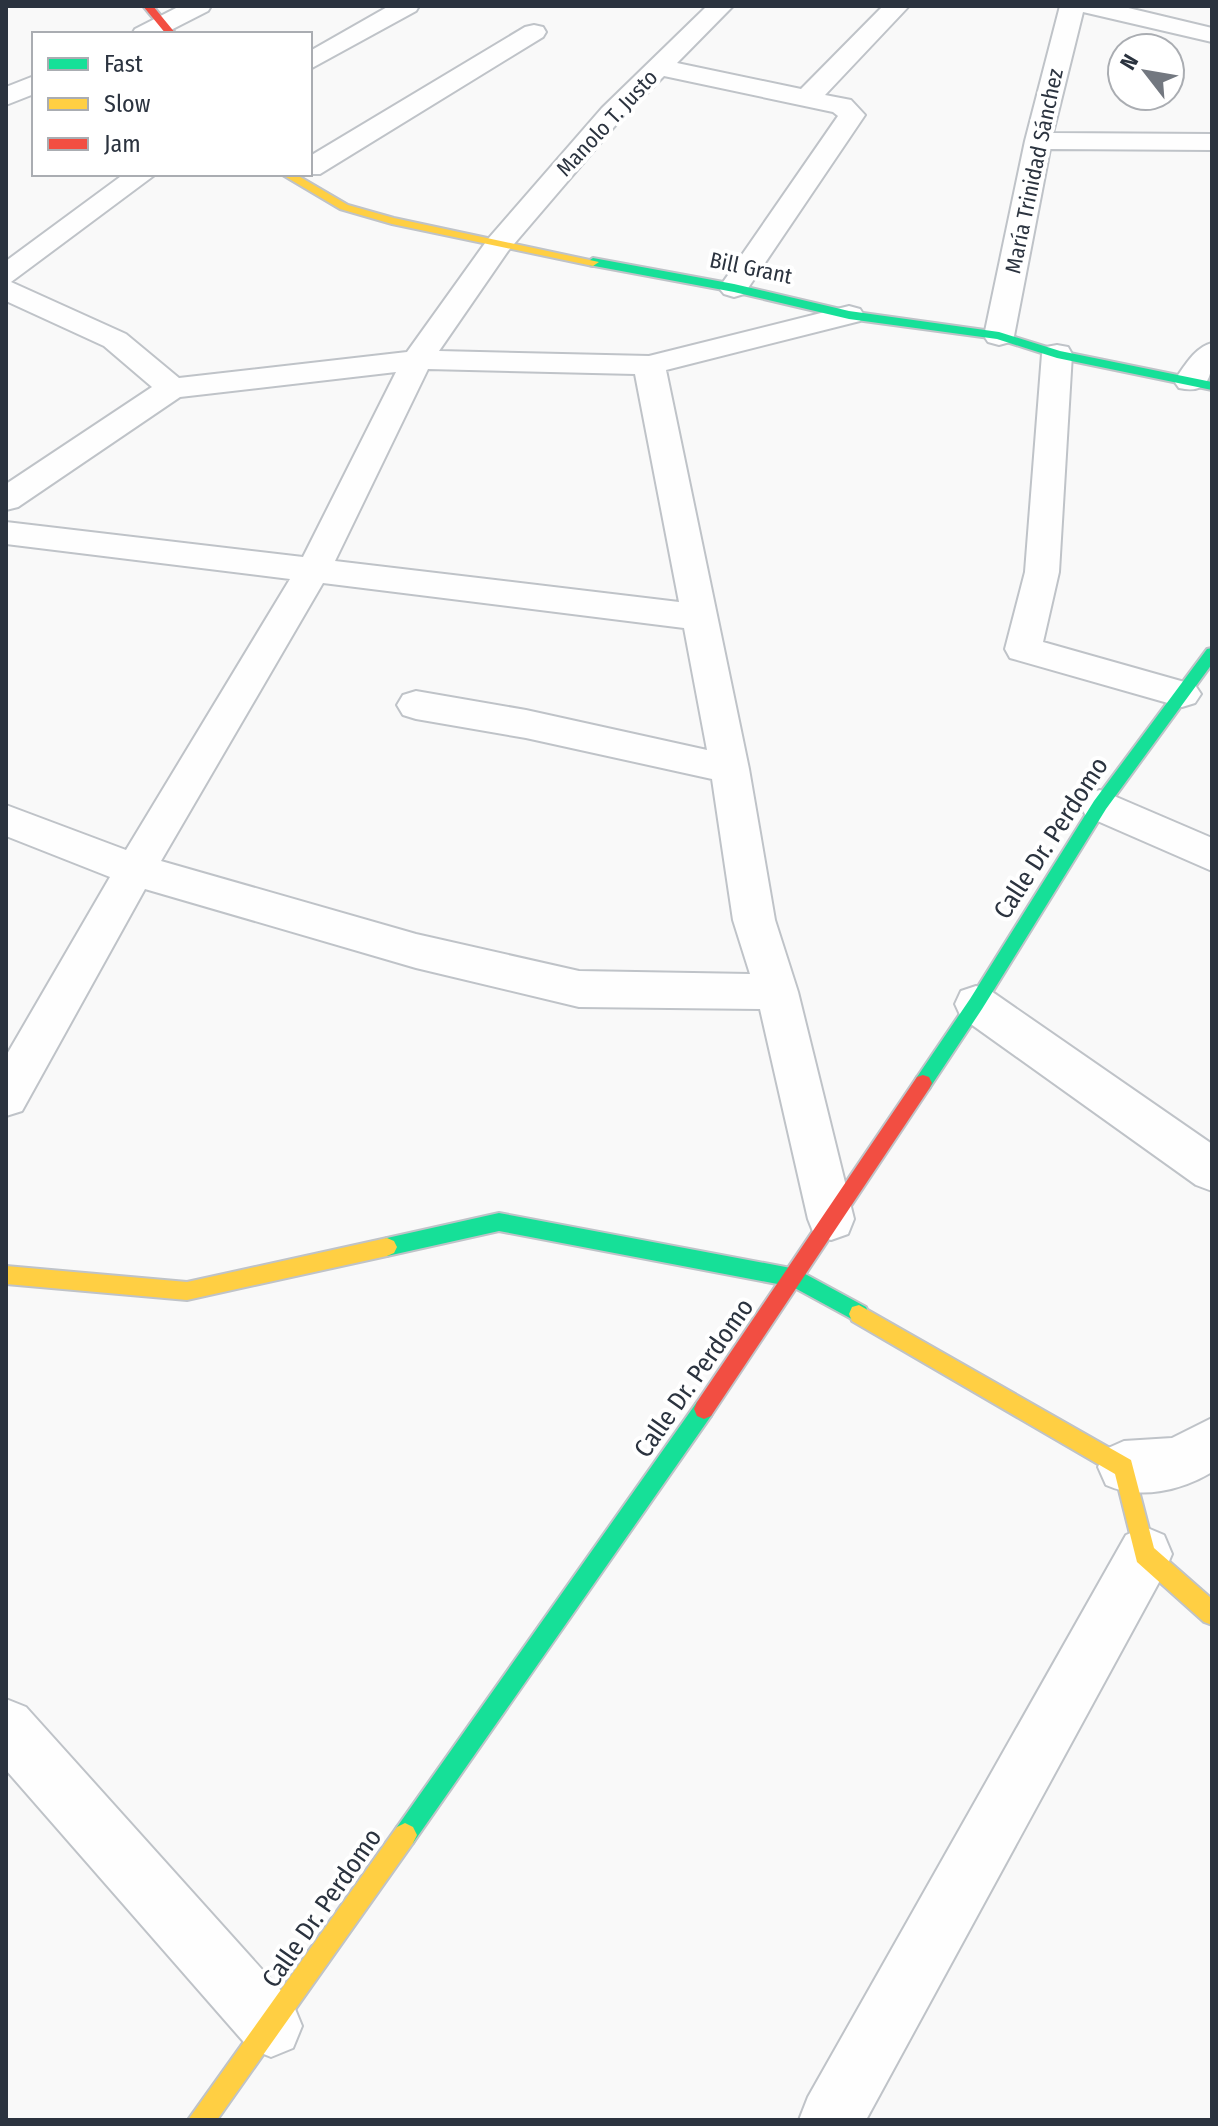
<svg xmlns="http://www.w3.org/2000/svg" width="1218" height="2126" viewBox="0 0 1218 2126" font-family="'Fira Sans Condensed',sans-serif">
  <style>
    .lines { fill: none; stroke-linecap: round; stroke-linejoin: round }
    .street-casing { stroke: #bfc3c8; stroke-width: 4 }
    .fast-casing { stroke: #bfc3c8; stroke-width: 4 }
    .slow-casing { stroke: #bfc3c8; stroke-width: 4 }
    .jam-casing { stroke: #bfc3c8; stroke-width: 4 }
    .street { fill: #fefefe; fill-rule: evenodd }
    .fast { fill: #16e098; fill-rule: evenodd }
    .slow { fill: #ffcf43; fill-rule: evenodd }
    .jam { fill: #f24e42; fill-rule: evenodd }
    .labels { text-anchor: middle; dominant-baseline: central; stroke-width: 8; stroke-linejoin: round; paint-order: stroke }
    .far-street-label { font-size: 22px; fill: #2b333f; stroke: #fff }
    .street-label { font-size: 26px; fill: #2b333f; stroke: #fff }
  </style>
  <rect width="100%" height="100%" fill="#f9f9f9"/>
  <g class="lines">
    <defs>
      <path id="street" d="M180,6H211L208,11L163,34H132L135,29Z
        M389,6H419L416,11L310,69V51Z
        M707,6H733L677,63L801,89L883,6H909L825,95L851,100L865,115L744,294L734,297L724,294L719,288L838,116L833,112L664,76L620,120L508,251L439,351L649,356L849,306L860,309L864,315L860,321L666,370L749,769L775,920L798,992L854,1219L848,1234L831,1240L814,1234L808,1219L760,1009L579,1007L416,968L145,889L22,1111L6,1116V1056L110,877L6,836V805L126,850L290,579L6,544V522L303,557L396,372L180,397L18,507L6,510V484L152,387L104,346L6,301V261L124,174H156L11,282L126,334L179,378L407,352L488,239L602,108ZM428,369L635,374L679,602L335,561ZM323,583L684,628L707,750L526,710L416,691L403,695L397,705L403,715L416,719L526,738L712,779L733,920L750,974L579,971L416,934L161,861Z
        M1060,6H1120L1212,28V42L1083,12L1053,133L1212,134V150L1050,149L1014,336L1010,342L999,345L988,342L984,336L1025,141Z
        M534,25L543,27L546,32L543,37L320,174H301H310V156L525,27Z
        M34,76V94L6,105V87Z
        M1212,343C1212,368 1214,396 1179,388L1174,381C1184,367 1195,347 1212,343Z
        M1057,345L1068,347L1072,354L1059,572L1043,642L1195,685L1201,694L1195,703L1182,707L1010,658L1005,649L1025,572L1042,354L1046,347Z
        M1100,790L1212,838V871L1086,816L1080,805L1086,794Z
        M976,986L991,991L1212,1144V1191L1196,1185L961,1017L955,1004L961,991Z
        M1212,1418V1472C1180,1491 1140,1500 1106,1485L1098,1467L1106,1449L1124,1441L1172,1438Z
        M1145,1527L1164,1535L1172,1554L1164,1573L866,2120H799L808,2097L1126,1535Z
        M6,1699L26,1707L293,2004L302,2026L293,2048L271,2057L249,2048L6,1770Z"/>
      <path id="fast" d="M593,258L734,284L849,311L999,332L1060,351L1212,382V390L1057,358L997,339L849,319L734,292L589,265L587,262Z
        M1212,648V664L1106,809L982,1009L929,1089L923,1091L917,1089L914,1083L917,1077L970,999L1094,801L1207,649Z
        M499,1213L796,1269L866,1307L869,1314L866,1321L859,1323L793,1287L499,1231L387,1256L380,1253L377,1247L380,1241L387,1238Z
        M704,1399L711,1402L714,1409L711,1416L413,1843L405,1847L397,1843L393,1835L397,1827L697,1402Z"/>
      <path id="slow" d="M281,174H295L348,205L394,218L599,262L593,266L392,224L340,209Z
        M387,1238L394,1241L397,1247L394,1253L387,1256L187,1300L6,1284V1266L187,1282Z
        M859,1305L1131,1460L1154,1548L1212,1599V1625L1204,1622L1137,1562L1115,1474L852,1321L849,1314L852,1307Z
        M405,1823L413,1827L417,1835L413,1843L217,2120H188L397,1827Z"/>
      <path id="jam" d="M143,6H153L176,34H166Z
        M923,1075L929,1077L932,1083L929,1089L711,1416L704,1419L697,1416L694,1409L697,1402L917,1077Z"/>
    </defs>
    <use href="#street" class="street-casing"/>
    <use href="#fast" class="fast-casing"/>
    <use href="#slow" class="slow-casing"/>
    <use href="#jam" class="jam-casing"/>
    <use href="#street" class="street"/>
    <use href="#fast" class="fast"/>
    <use href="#slow" class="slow"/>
    <use href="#jam" class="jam"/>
  </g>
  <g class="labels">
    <g class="far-street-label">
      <text transform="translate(607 123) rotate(-47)">Manolo T. Justo</text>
      <text transform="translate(1034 171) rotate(-78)">María Trinidad Sánchez</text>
      <text transform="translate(751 268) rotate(12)">Bill Grant</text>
    </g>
    <g class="street-label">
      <text transform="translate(1051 838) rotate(-57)">Calle Dr. Perdomo</text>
      <text transform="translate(694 1378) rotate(-55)">Calle Dr. Perdomo</text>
      <text transform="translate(322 1908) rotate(-55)">Calle Dr. Perdomo</text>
    </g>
  </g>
  <rect width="1218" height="2126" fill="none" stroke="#2b333f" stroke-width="16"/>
  <rect x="32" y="32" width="280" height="144" fill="#ffffff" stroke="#aaadb2" stroke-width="2"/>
  <rect x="48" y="58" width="40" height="12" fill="#16e098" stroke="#aaadb2" stroke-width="2"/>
  <text x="104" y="72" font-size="24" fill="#2b333f">Fast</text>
  <rect x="48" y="98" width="40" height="12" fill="#ffcf43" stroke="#aaadb2" stroke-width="2"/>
  <text x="104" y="112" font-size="24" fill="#2b333f">Slow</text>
  <rect x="48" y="138" width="40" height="12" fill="#f24e42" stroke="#aaadb2" stroke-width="2"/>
  <text x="104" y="152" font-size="24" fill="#2b333f">Jam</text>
  <g transform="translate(1146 72) rotate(301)"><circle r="38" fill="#ffffff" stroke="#aaadb2" stroke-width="2"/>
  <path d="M0-6L14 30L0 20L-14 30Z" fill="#737880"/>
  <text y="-12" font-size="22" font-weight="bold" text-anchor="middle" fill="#2b333f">N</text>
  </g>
</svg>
